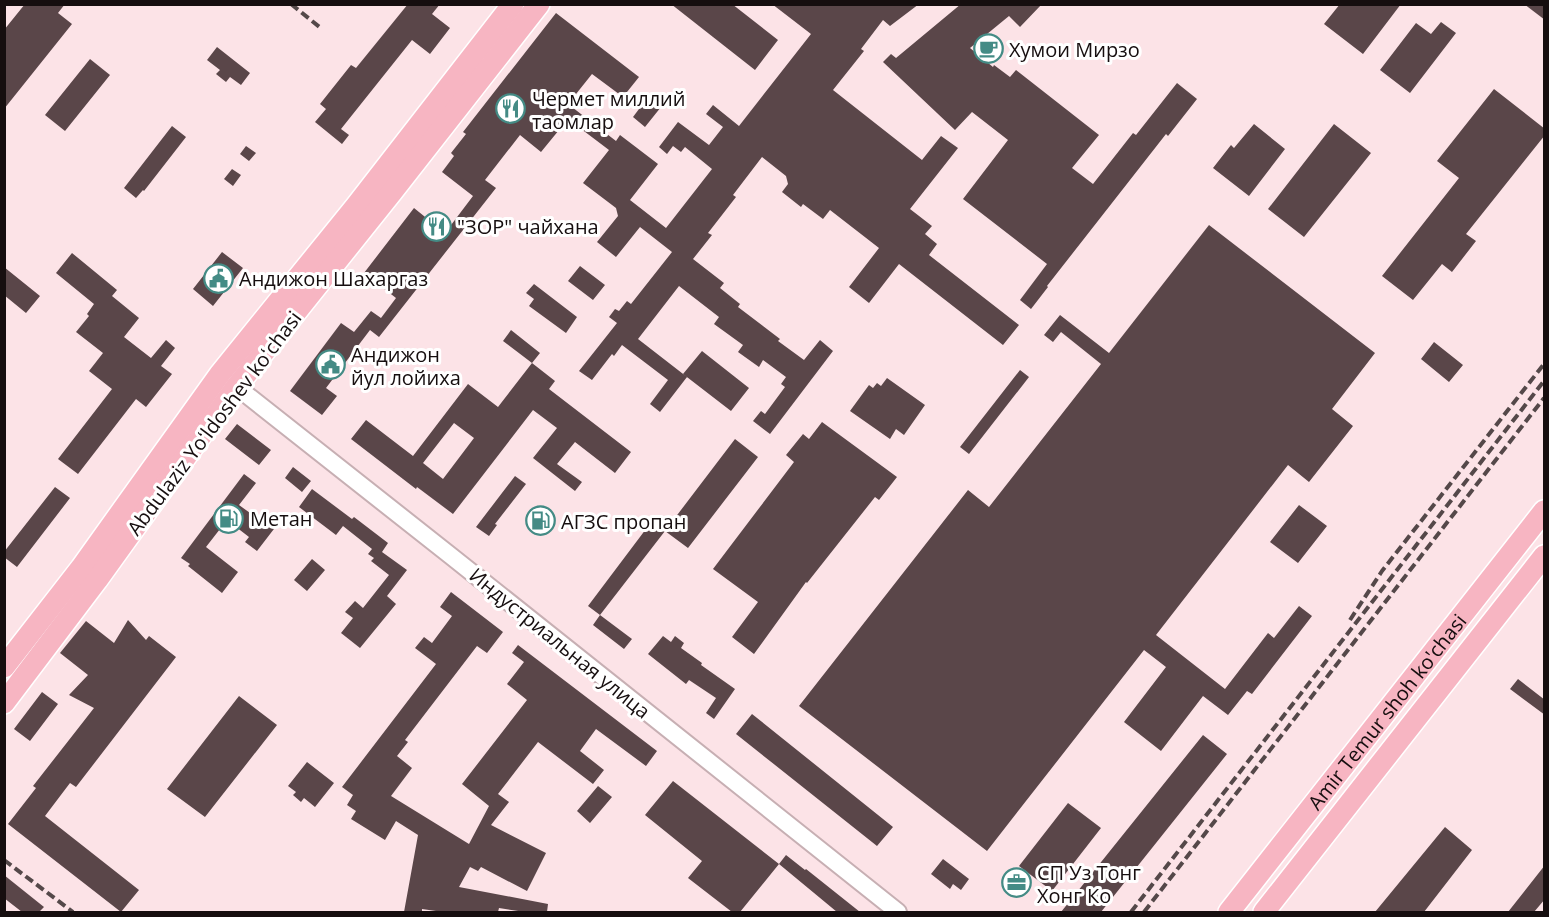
<svg xmlns="http://www.w3.org/2000/svg" width="1549" height="917" viewBox="0 0 1549 917" font-family="'Open Sans',sans-serif">
  <style>
    .building { fill: #5a4649; fill-rule: evenodd }
    .lines { fill: none; stroke-linecap: round; stroke-linejoin: round }
    .minor-casing { stroke: #c7afb3; stroke-width: 20 }
    .major-casing { stroke: #fff; stroke-width: 24 }
    .minor { stroke: #fff; stroke-width: 16 }
    .major { stroke: #f7b5c2; stroke-width: 21 }
    .rail { stroke: #544849; stroke-width: 4; stroke-dasharray: 9 4.5; stroke-linecap: butt }
    .labels { text-anchor: middle; dominant-baseline: central; stroke-width: 6; stroke-linejoin: round; paint-order: stroke }
    .poi-label { font-size: 20px; fill: #160e0f; stroke: #fff; text-anchor: start }
    .street-label { font-size: 20px; fill: #160e0f; stroke: #fff }
  </style>
  <rect width="100%" height="100%" fill="#fce3e7"/>
  <path class="building" d="M25,4H65L58,13L72,24L4,109V30Z
    M408,4H440L432,14L450,28L430,54L412,40L341,129L349,135L342,144L315,122L326,109L320,104L351,65L356,68Z
    M671,4H732L778,40L755,70Z
    M772,4H919L890,26L883,20L861,49L864,51L833,90L922,160L941,136L958,148L910,209L932,226L925,234L937,244L929,255L1019,325L1003,345L899,264L869,303L849,287L879,248L830,210L823,219L803,204L801,207L782,192L788,184L786,176L762,157L733,195L736,197L708,233L712,235L693,259L724,283L720,288L740,304L738,307L780,339L778,341L804,360L820,340L833,351L770,434L753,421L761,411L765,414L785,387L781,384L786,377L763,360L759,367L738,352L743,345L714,324L719,317L679,286L638,339L687,377L660,412L650,404L668,380L622,345L614,356L612,354L592,380L579,371L617,323L609,317L615,309L619,311L627,301L631,304L672,252L640,227L616,257L597,242L618,216L616,208L583,183L609,150L568,119L541,152L520,135L485,180L496,188L379,337L370,330L326,388L337,396L322,415L290,391L341,323L354,332L371,311L381,318L396,298L364,273L414,208L445,233L473,196L442,172L454,156L451,153L466,134L463,132L556,13L639,77L623,97L592,74L568,104L616,141L620,135L658,164L630,200L666,228L712,169L685,147L681,152L673,146L667,154L659,147L678,122L709,145L723,127L706,114L713,105L739,126L811,34Z
    M961,4H1042L1020,27L1009,16L970,48L993,67L994,65L1010,77L1016,70L1099,135L1072,168L1093,184L1133,133L1136,135L1177,83L1197,99L1168,136L1166,134L1047,286L1048,287L1031,309L1020,300L1047,264L963,199L1008,140L972,112L955,130L883,62L891,54L896,58Z
    M1340,4H1401L1363,54L1324,24Z
    M1524,4H1545V20Z
    M1441,22L1456,33L1410,93L1380,70L1416,23L1431,34Z
    M217,47L250,73L241,85L230,77L226,82L216,74L220,70L207,60Z
    M90,59L110,75L65,131L45,115Z
    M1494,89L1545,129V135L1466,234L1476,241L1452,272L1442,264L1413,300L1382,276L1459,178L1437,161Z
    M648,97L661,107L645,127L633,117Z
    M1254,124L1285,149L1249,196L1213,168L1231,145L1234,148Z
    M1334,124L1371,153L1304,237L1268,209Z
    M172,126L186,137L144,191L143,190L136,198L124,188Z
    M246,146L256,153L249,161L240,154Z
    M232,169L241,175L233,186L224,179Z
    M1209,225L1375,353L1332,409L1353,426L1309,482L1288,465L1156,635L1225,689L1268,633L1274,638L1299,606L1312,616L1252,694L1247,691L1228,715L1203,696L1161,751L1124,722L1166,667L1144,650L987,851L799,706L968,490L989,507L1101,364L1061,332L1053,342L1044,335L1060,315L1109,353Z
    M222,252L243,268L213,306L193,289Z
    M72,253L117,290L112,296L139,318L124,337L151,358L166,340L175,348L161,366L172,374L146,407L136,399L78,474L58,459L112,389L89,371L103,353L76,332L89,316L87,314L94,304L56,273Z
    M580,266L605,285L593,300L568,281Z
    M4,267L40,296L26,313L4,295Z
    M534,284L577,317L566,333L529,306L534,299L526,293Z
    M511,330L540,353L532,363L503,341Z
    M1434,342L1463,365L1449,382L1421,359Z
    M702,351L749,388L731,411L683,374Z
    M532,363L555,381L549,389L631,452L615,473L575,442L557,464L582,482L575,491L533,458L557,428L533,410L453,514L417,487L416,489L351,439L366,420L413,456L468,384L498,407ZM454,423L474,438L443,479L423,463Z
    M1020,370L1029,377L969,454L960,447Z
    M887,378L925,405L904,435L896,429L890,439L850,411L869,385L873,388L877,383L881,386Z
    M822,422L897,477L879,500L875,497L807,583L806,582L754,654L732,637L758,602L713,569L794,462L786,455L803,434L809,439Z
    M237,424L271,450L259,465L225,439Z
    M735,439L758,457L688,548L665,531Z
    M293,467L311,481L302,492L285,478Z
    M244,474L256,483L239,505L261,521L265,516L277,525L257,551L245,542L249,537L227,520L206,547L238,572L222,593L188,566L190,564L181,558Z
    M515,476L526,484L495,524L497,525L489,536L476,527Z
    M55,487L70,498L17,567L4,557V552Z
    M312,489L352,519L354,517L388,543L382,552L407,570L387,596L396,604L360,648L341,633L353,618L345,612L355,601L363,608L389,575L371,561L374,558L368,554L372,549L343,526L336,535L299,507Z
    M1299,505L1327,526L1298,563L1270,542Z
    M652,521L665,531L600,615L588,606Z
    M312,559L325,570L307,591L294,580Z
    M451,592L503,632L487,653L477,646L405,740L408,742L397,756L412,768L391,796L469,844L489,806L462,784L527,700L507,684L524,662L512,653L518,645L657,751L646,766L596,729L580,751L604,770L593,784L538,742L498,794L509,802L491,825L546,853L527,891L481,867L478,871L470,867L459,887L548,904L547,912H525L499,908L498,912H443L422,909V912H404L418,835L396,821L385,840L351,819L356,811L347,805L353,795L342,787L436,664L415,648L424,637L432,643L452,616L440,607Z
    M600,615L632,639L624,649L593,625Z
    M128,620L146,640L149,636L176,657L76,787L70,783L45,816L139,890L121,912L8,824L36,788L33,786L94,708L69,695L88,675L60,653L86,621L114,643Z
    M663,636L671,642L675,636L684,643L681,648L702,663L701,665L735,689L714,719L706,713L716,698L689,680L686,684L648,654Z
    M1518,679L1545,700V715L1510,689Z
    M42,692L58,704L30,741L14,729Z
    M239,696L277,725L205,817L167,789Z
    M752,714L893,827L877,846L736,734Z
    M1203,735L1227,754L1101,912H1061Z
    M307,762L334,783L315,807L304,798L301,802L293,795L296,792L288,786Z
    M673,781L779,864L740,912H732L688,878L702,861L645,815Z
    M598,786L612,797L590,823L577,811Z
    M1068,803L1101,828L1052,891L1019,866Z
    M1445,827L1472,850L1424,912H1375Z
    M786,855L805,870L806,869L860,912H837L779,864Z
    M943,859L969,879L961,890L953,884L950,889L931,874Z
    M1545,865V899L1534,912H1508Z
    M4,875L44,907L39,912H22L4,898Z"/>
  <g class="lines">
    <defs>
      <path id="minor" d="M228,380L451,556L898,912"/>
      <g id="major">
        <path d="M4,667L81,568L220,374L356,206L513,4"/>
        <path d="M4,703L97,580L236,387L392,192L539,4"/>
        <path id="s1" d="M1229,912L1544,511"/>
        <path d="M1264,912L1544,556"/>
      </g>
    </defs>
    <use href="#minor" class="minor-casing"/>
    <use href="#major" class="major-casing"/>
    <use href="#minor" class="minor"/>
    <use href="#major" class="major"/>
    <path class="rail" d="M291,4L322,29
      M1350,620L1382,571L1544,364
      M4,860L73,912
      M1131,912L1544,381
      M1144,912L1544,398"/>
  </g>
  <defs>
    <symbol id="cafe-ring" viewBox="-11 -11 22 22"><circle r="9.5" fill="#fff" stroke="#448b85" stroke-width="1.5"/><path d="M-5.5-4.5H6V0H3Q3 3.5 0 3.5H-2.5Q-5.5 3.5-5.5 0ZM3-3.2v2h1.7v-2ZM-6 4.5H4V6H-6Z" fill="#448b85"/></symbol>
    <symbol id="restaurant-ring" viewBox="-11 -11 22 22"><circle r="9.5" fill="#fff" stroke="#448b85" stroke-width="1.5"/><path d="M-5-6h1v4h1v-4h1v4h1v-4h1v5L-1.5 .5V6h-2V.5L-5-1ZM5-6V6H3V1.5H1.5Q1.5-4 5-6Z" fill="#448b85"/></symbol>
    <symbol id="civic-ring" viewBox="-11 -11 22 22"><circle r="9.5" fill="#fff" stroke="#448b85" stroke-width="1.5"/><path d="M-.6-6.5H3V-4.5H.6V-3L4-1V1h2V6H-6V1h2V-1L-.6-3ZM-1.2 2.5V6h2.4V2.5Z" fill="#448b85"/></symbol>
    <symbol id="fuel-ring" viewBox="-11 -11 22 22"><circle r="9.5" fill="#fff" stroke="#448b85" stroke-width="1.5"/><path d="M-5.5-6h7V0h2V4h1.3V-2.5L3-4.5l.8-.8L6-3V5H2.5V1h-1V6h-7ZM-4.2-4.7v3.2H.2V-4.7Z" fill="#448b85"/></symbol>
    <symbol id="office-ring" viewBox="-11 -11 22 22"><circle r="9.5" fill="#fff" stroke="#448b85" stroke-width="1.5"/><path d="M-6-3h4V-5.5h4V-3h4V5H-6ZM-1-4.5V-3h2v-1.5ZM-6 0V1H6V0Z" fill="#448b85"/></symbol>
  </defs>
  <g fill-rule="evenodd">
    <use href="#cafe-ring" x="972" y="32" width="33" height="33"/>
    <use href="#restaurant-ring" x="494" y="92" width="33" height="33"/>
    <use href="#restaurant-ring" x="420" y="210" width="33" height="33"/>
    <use href="#civic-ring" x="202" y="262" width="33" height="33"/>
    <use href="#civic-ring" x="314" y="348" width="33" height="33"/>
    <use href="#fuel-ring" x="212" y="502" width="33" height="33"/>
    <use href="#fuel-ring" x="524" y="504" width="33" height="33"/>
    <use href="#office-ring" x="1000" y="866" width="33" height="33"/>
  </g>
  <g class="labels">
    <g class="poi-label">
      <text x="1009" y="49">Хумои Мирзо</text>
      <text x="532" y="98">Чермет миллий<tspan x="532" dy="23">таомлар</tspan></text>
      <text x="457" y="226">"ЗОР" чайхана</text>
      <text x="239" y="278">Андижон Шахаргаз</text>
      <text x="351" y="354">Андижон<tspan x="351" dy="23">йул лойиха</tspan></text>
      <text x="250" y="518">Метан</text>
      <text x="561" y="521">АГЗС пропан</text>
      <text x="1037" y="872">СП Уз Тонг<tspan x="1037" dy="23">Хонг Ко</tspan></text>
    </g>
    <g class="street-label">
      <text transform="translate(214 423) rotate(-53)">Abdulaziz Yoʻldoshev koʻchasi</text>
      <text transform="translate(560 643) rotate(39)">Индустриальная улица</text>
      <text stroke="none"><textPath href="#s1" startOffset="255">Amir Temur shoh ko'chasi</textPath></text>
    </g>
  </g>
  <rect width="1549" height="917" fill="none" stroke="#160e0f" stroke-width="12"/>
</svg>
